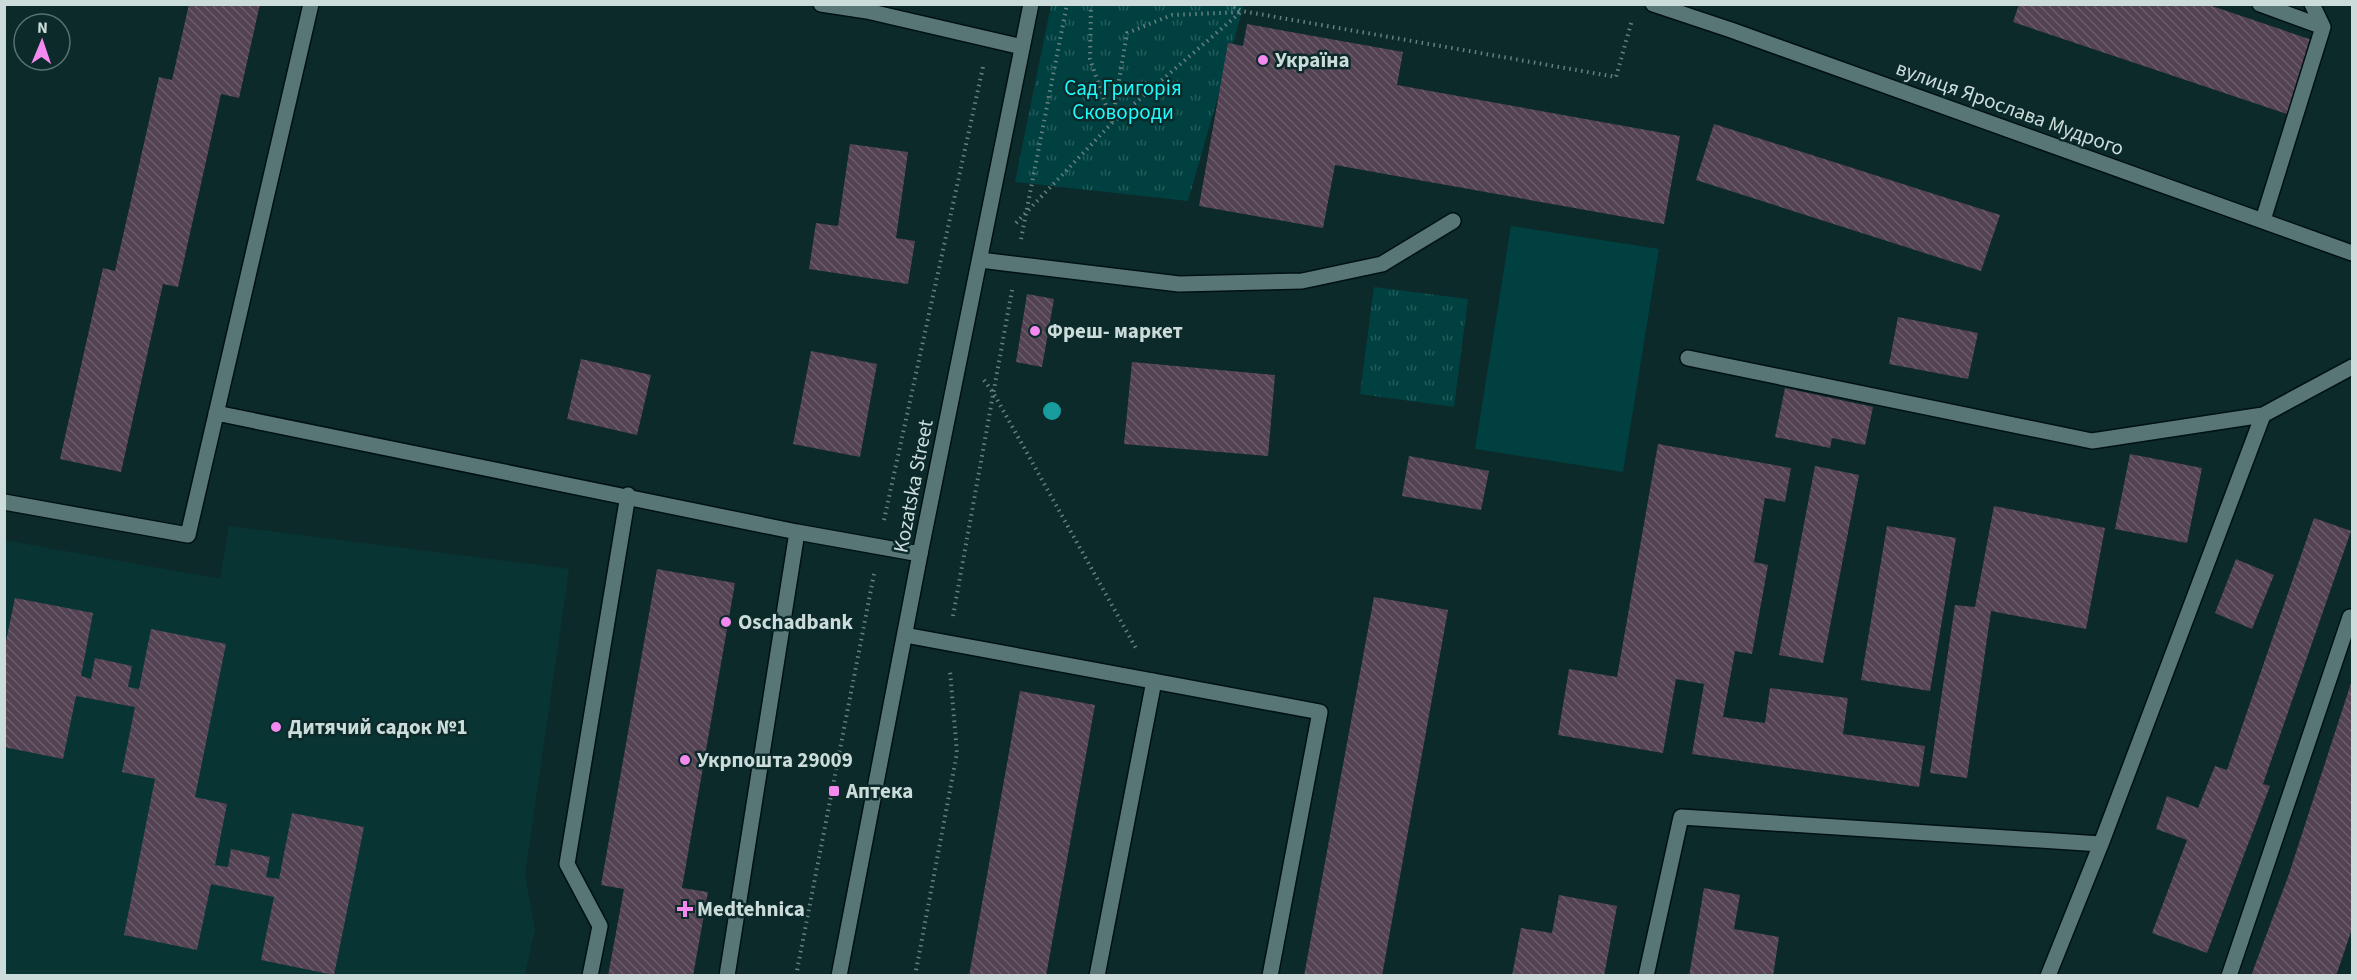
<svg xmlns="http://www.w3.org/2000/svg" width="2357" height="980" viewBox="0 0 2357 980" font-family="'Source Sans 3',sans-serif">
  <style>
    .built { fill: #093434 }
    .grass { fill: url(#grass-tufts) }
    .pitch { fill: #004040 }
    .building { fill: url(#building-back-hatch) }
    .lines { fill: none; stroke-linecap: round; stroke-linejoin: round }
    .service-casing { stroke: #011; stroke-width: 18 }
    .minor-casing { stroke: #011; stroke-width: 18 }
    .path { stroke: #687f7f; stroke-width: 4; stroke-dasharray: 1.5 4.5; stroke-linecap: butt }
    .service { stroke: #587676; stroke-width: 15 }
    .minor { stroke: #587676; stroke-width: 15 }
    .tree { fill: #189c9d }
    .poi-dot { fill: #f489f0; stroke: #0c2a2a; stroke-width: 2 }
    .labels { text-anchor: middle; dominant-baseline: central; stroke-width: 5; stroke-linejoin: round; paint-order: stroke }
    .poi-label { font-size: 21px; font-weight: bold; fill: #ccdcdb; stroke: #0c2a2a; text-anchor: start }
    .park-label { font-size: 21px; fill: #21fafb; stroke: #0c2a2a }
    .street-label { font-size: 21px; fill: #ccdcdb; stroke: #0c2a2a }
  </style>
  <defs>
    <pattern id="grass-tufts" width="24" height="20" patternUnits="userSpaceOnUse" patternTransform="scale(1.5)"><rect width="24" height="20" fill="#004040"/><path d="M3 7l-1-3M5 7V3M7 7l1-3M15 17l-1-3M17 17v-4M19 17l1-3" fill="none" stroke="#245b5b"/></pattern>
    <pattern id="building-back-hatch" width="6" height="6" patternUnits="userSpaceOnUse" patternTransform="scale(1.5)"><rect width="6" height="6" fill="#534252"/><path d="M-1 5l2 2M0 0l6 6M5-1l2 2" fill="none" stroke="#6b5d6a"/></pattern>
  </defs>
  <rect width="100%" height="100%" fill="#0c2a2a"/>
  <path class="built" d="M229,526L569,569L525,875L535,929L525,975H5L4,540L220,579Z"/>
  <path class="grass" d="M1051,5H1244L1188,201L1015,182Z
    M1374,287L1468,299L1454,407L1360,394Z"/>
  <path class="pitch" d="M1511,226L1659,249L1623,472L1475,449Z"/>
  <path class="building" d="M189,4H260L239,98L221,94L178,287L163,284L121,472L60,459L103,268L115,271L159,77L172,80Z
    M2019,4H2206L2312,40L2287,114L2013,22Z
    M1247,24L1403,52L1397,85L1680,136L1664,224L1335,165L1323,228L1199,206L1228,43L1243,46Z
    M1714,124L2000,215L1981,271L1696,180Z
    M850,144L908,152L896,238L915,241L908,284L809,269L816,223L838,226Z
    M1027,294L1054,299L1042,367L1016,362Z
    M1898,317L1978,333L1968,379L1889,364Z
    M811,351L877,364L860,457L793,444Z
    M581,359L651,375L637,435L567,419Z
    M1132,362L1275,375L1268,456L1124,444Z
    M1785,388L1873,407L1865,445L1832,438L1830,448L1775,437Z
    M1658,444L1791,468L1785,502L1765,498L1754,562L1768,565L1752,654L1735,651L1723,717L1765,723L1770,688L1848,698L1843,734L1925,746L1919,787L1692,754L1704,684L1676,679L1663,753L1558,735L1569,669L1617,677Z
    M2130,454L2202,468L2187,543L2115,529Z
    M1409,456L1489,471L1481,510L1402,496Z
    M1815,466L1859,475L1823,663L1779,655Z
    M1994,506L2105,528L2086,629L1991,611L1967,778L1930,773L1955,605L1975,607Z
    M2314,518L2351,531L2263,784L2270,786L2207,953L2152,933L2187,840L2156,829L2167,796L2198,808L2215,766L2227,770Z
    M1887,526L1956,538L1930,691L1861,680Z
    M2236,559L2274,575L2252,629L2215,613Z
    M657,569L735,583L682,888L708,892L693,976H608L624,889L601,885Z
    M1374,597L1448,610L1382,976H1304Z
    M15,598L93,613L81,676L91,679L95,658L132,666L128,687L139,689L151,629L226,644L195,797L227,804L215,865L228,867L231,849L270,857L266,877L279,879L292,813L364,827L334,975L261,960L274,897L211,884L197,950L124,935L155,779L122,772L135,707L76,696L63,759L4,747V651Z
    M2352,680V929L2336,976H2251L2289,874Z
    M1020,691L1095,705L1046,976H969Z
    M1704,888L1740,895L1734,929L1779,937L1773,976H1689Z
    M1559,895L1617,906L1604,976H1512L1521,928L1552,933Z"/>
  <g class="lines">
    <defs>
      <path id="service" d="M821,4L867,11L1022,47
        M2260,4L2323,27
        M2263,220L2323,27L2312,4
        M980,260L1179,284L1302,281L1382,264L1453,221
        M1688,358L2092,441L2263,415L2352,367
        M216,413L797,532L920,554
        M4,502L188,535L311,4
        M905,635L1320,712L1270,976
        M590,976L600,926L567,864L628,495
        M727,976L797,532
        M1097,976L1154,681
        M1646,976L1681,817L2101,844L2263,415
        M2048,976L2101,844
        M2229,976L2350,617"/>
      <path id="minor" d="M1653,4L1731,30L2352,253
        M839,976L920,554L1031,4"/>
    </defs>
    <use href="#service" class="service-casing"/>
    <use href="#minor" class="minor-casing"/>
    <path class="path" d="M1091,4L1090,59L1112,123
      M1228,4L1242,11L1616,77L1632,20
      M1112,122L1127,33L1172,15L1242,12
      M1016,223L1112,123L1242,11
      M1021,239L1067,4
      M984,380L994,394L1137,650
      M884,520L983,67
      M953,616L1012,290
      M796,976L874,574
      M915,976L957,753L950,671"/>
    <use href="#service" class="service"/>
    <use href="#minor" class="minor"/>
  </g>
  <circle class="tree" cx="1052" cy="411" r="9"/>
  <g class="poi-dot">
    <circle cx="1263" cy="60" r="6"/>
    <circle cx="1035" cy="331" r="6"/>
    <circle cx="726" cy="622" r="6"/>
    <circle cx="276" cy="727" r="6"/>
    <circle cx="685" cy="760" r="6"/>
    <rect x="828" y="785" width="12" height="12" rx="3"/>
    <path d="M682 900h6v6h6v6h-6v6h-6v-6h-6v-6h6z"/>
  </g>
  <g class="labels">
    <g class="poi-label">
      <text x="1275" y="60">Україна</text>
      <text x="1047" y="331">Фреш- маркет</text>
      <text x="738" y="622">Oschadbank</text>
      <text x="288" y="727">Дитячий садок №1</text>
      <text x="697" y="760">Укрпошта 29009</text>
      <text x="846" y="791">Аптека</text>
      <text x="697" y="909">Medtehnica</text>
    </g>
    <g class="park-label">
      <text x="1123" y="88">Сад Григорія<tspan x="1123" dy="24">Сковороди</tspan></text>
    </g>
    <g class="street-label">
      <text transform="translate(2010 108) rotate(20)">вулиця Ярослава Мудрого</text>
      <text transform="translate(913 486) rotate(-79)">Kozatska Street</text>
    </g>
  </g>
  <rect width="2357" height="980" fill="none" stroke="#ccdcdb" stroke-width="12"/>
  <g transform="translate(42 42) rotate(2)"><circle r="28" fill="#0c2a2a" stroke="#597171" stroke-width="1.5"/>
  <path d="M0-4.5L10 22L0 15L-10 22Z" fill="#f489f0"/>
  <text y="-9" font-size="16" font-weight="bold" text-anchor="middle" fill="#ccdcdb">N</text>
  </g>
</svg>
